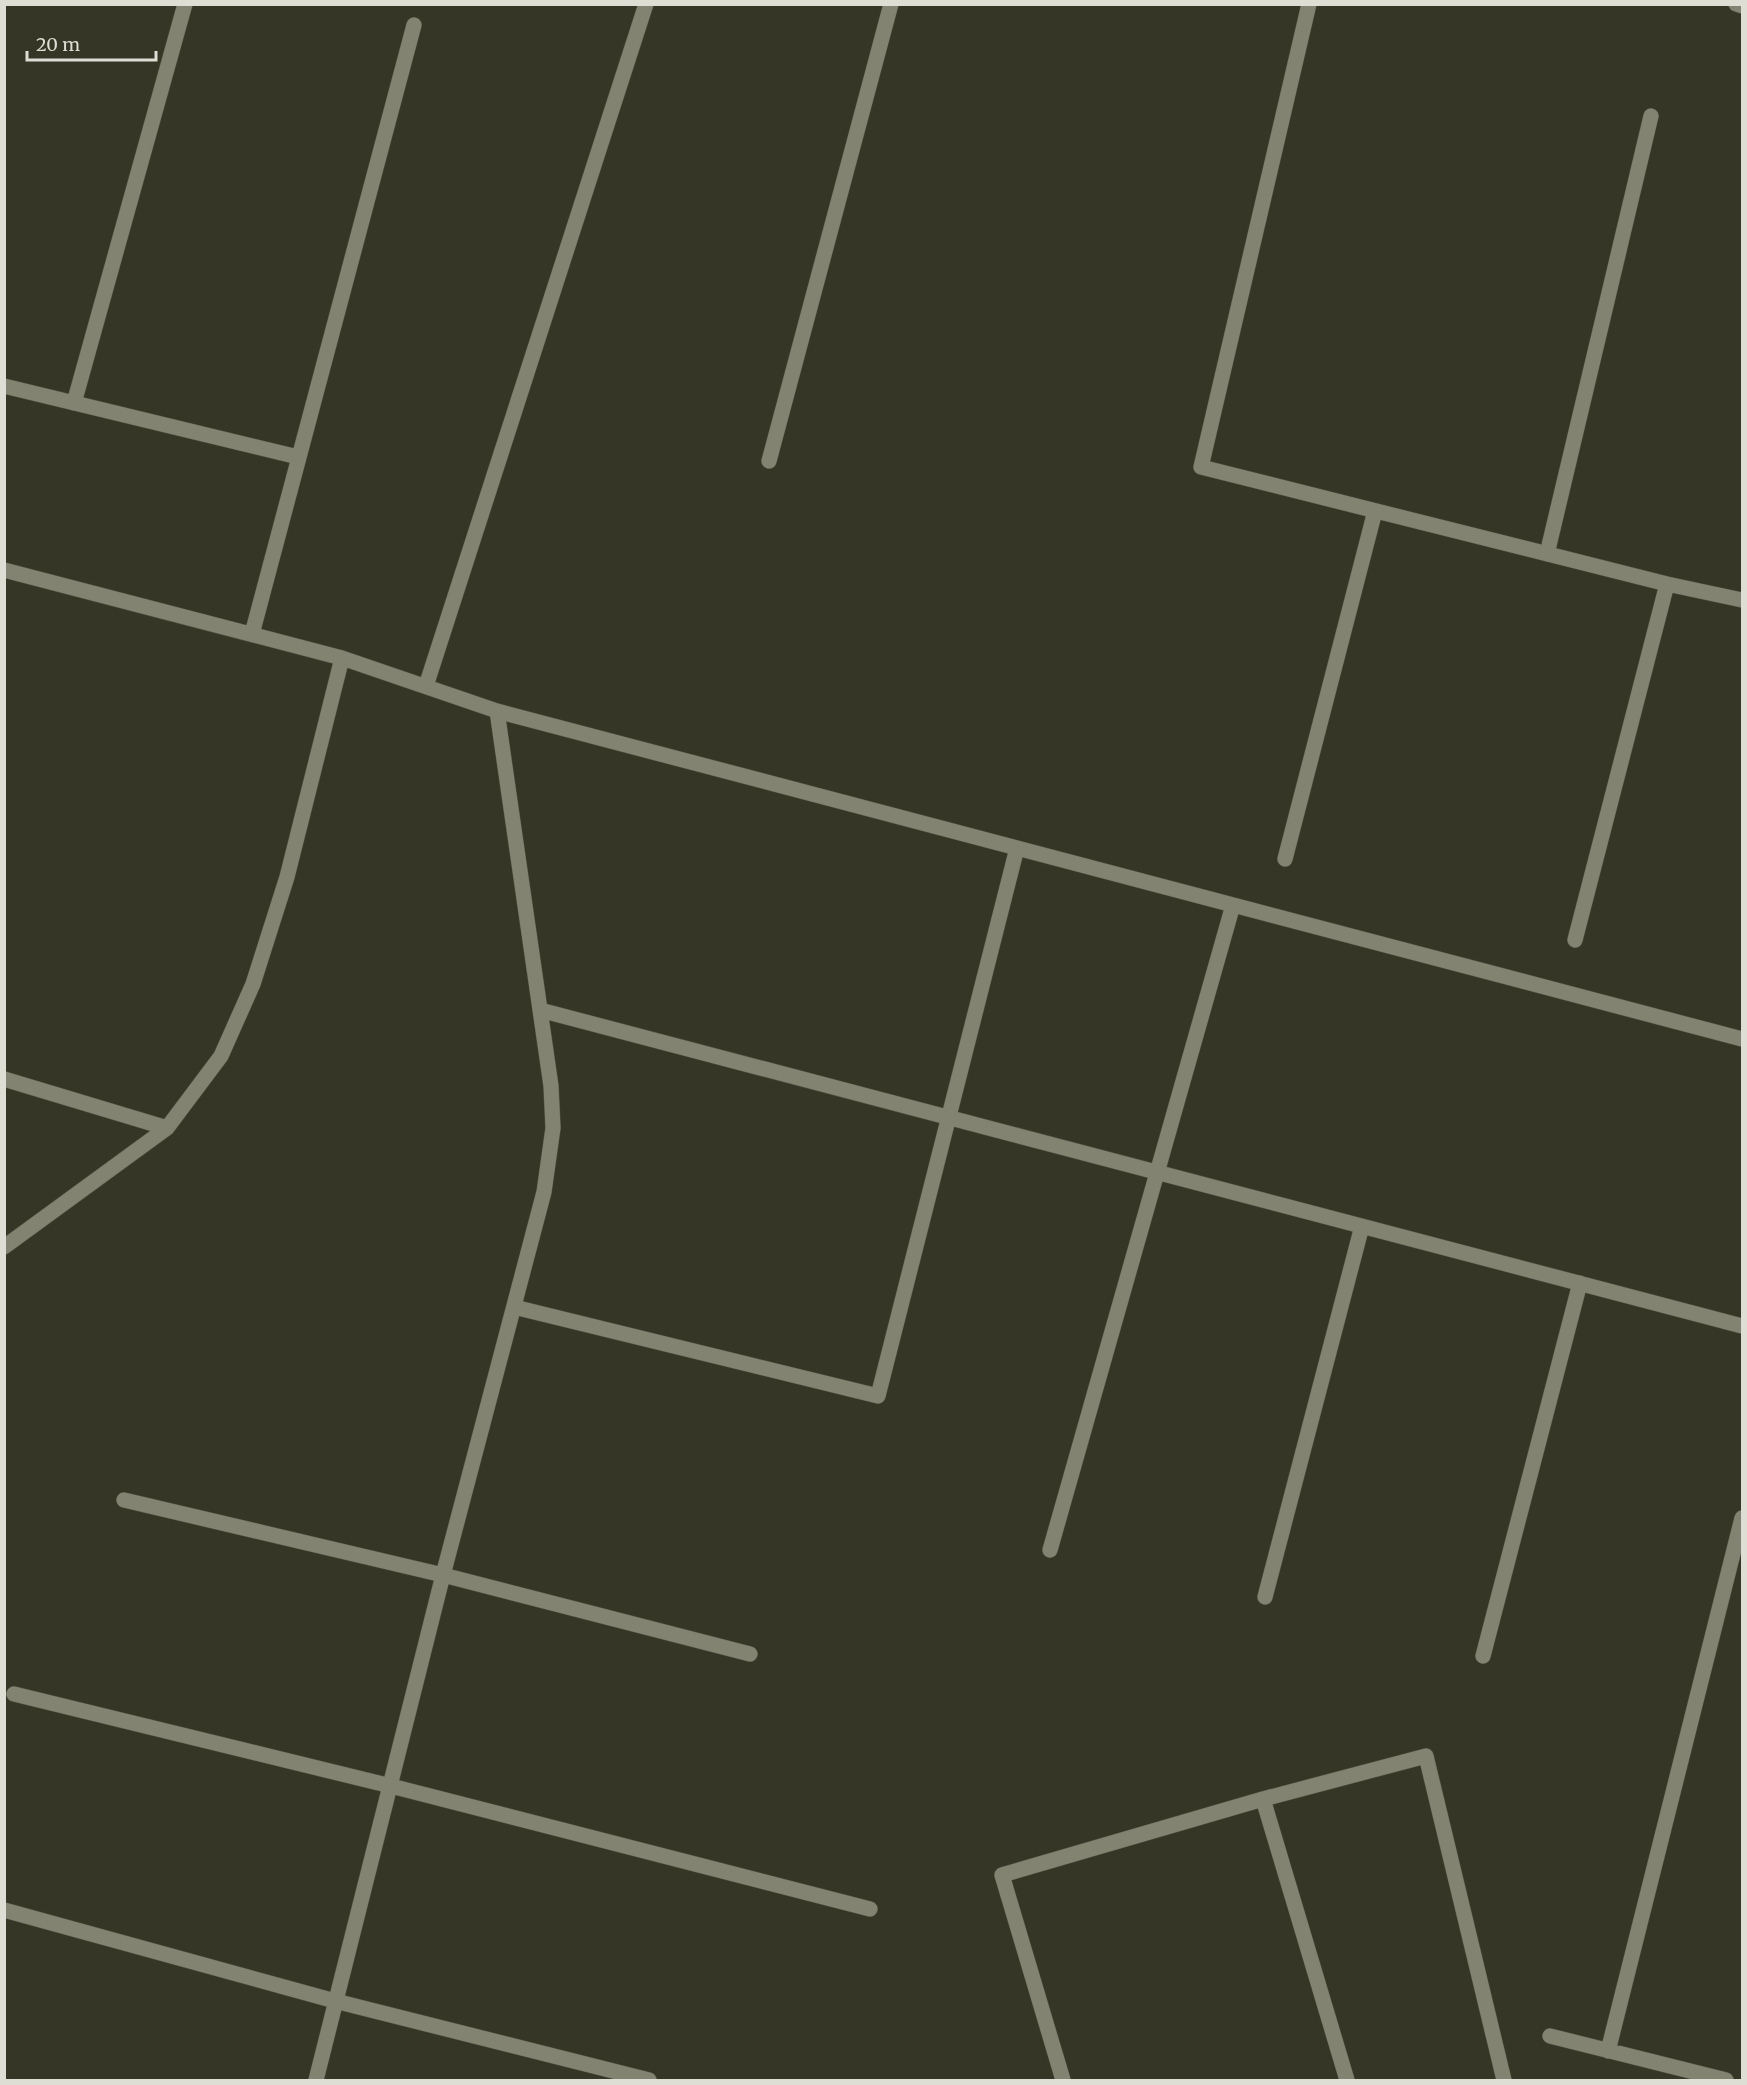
<svg xmlns="http://www.w3.org/2000/svg" width="1747" height="2085" viewBox="0 0 1747 2085" font-family="Merriweather,serif">
  <style>
    .lines { fill: none; stroke-linecap: round; stroke-linejoin: round }
    .minor-casing { stroke: #535345; stroke-width: 16 }
    .minor { stroke: #828371; stroke-width: 15 }
  </style>
  <rect width="100%" height="100%" fill="#353626"/>
  <g class="lines">
    <defs>
      <path id="minor" d="M1309,4L1201,467L1667,584L1742,600
        M1736,4L1742,6
        M4,386L298,457
        M74,403L185,4
        M769,461L891,4
        M1547,554L1651,116
        M4,570L342,658L497,711L1742,1039
        M252,634L414,25
        M426,686L646,4
        M1285,859L1375,511
        M1575,940L1667,584
        M540,1010L1742,1326
        M4,1079L167,1128
        M4,1247L167,1128L221,1056L253,984L287,877L342,658
        M514,1307L878,1396L1017,848
        M124,1500L443,1575L750,1654
        M1050,1550L1233,905
        M1265,1597L1362,1226
        M1483,1656L1580,1283
        M14,1694L391,1786L870,1909
        M1263,1799L1426,1756L1504,2080
        M4,1910L335,2001L649,2080
        M1550,2036L1726,2080
        M1608,2051L1742,1518
        M316,2080L443,1575L544,1192L553,1128L551,1086L497,711
        M1063,2080L1002,1875L1263,1799L1347,2080"/>
    </defs>
    <use href="#minor" class="minor-casing"/>
    <use href="#minor" class="minor"/>
  </g>
  <rect width="1747" height="2085" fill="none" stroke="#deded4" stroke-width="12"/>
  <path d="M27 51v9h129v-9" fill="none" stroke="#deded4" stroke-width="3"/>
  <text x="36" y="51" font-size="18" fill="#deded4" stroke="#353626" stroke-width="4.5" paint-order="stroke">20 m</text>
</svg>
